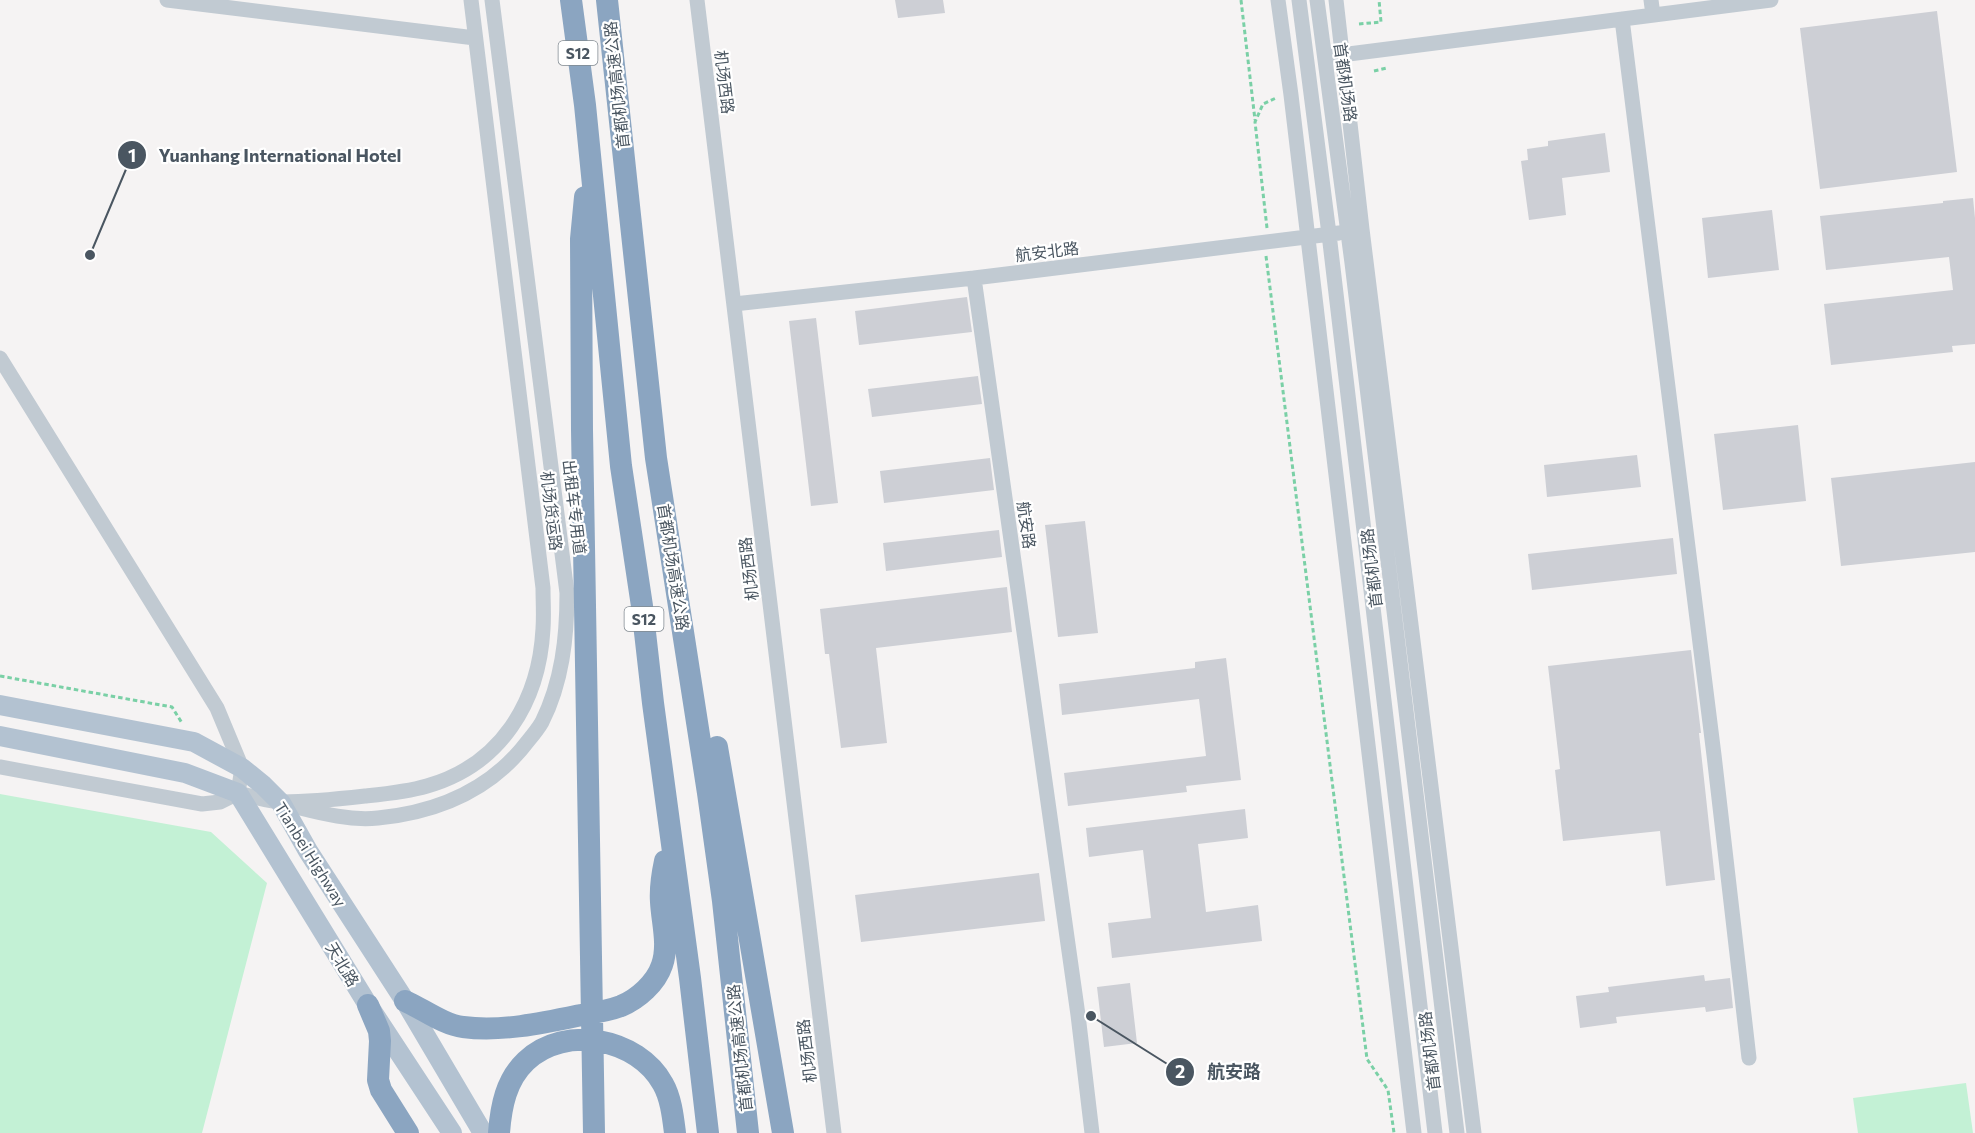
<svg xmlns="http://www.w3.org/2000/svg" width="1975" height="1133" viewBox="0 0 1975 1133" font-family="Commissioner,'Noto Sans SC',sans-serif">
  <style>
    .green { fill: #c3f1d5 }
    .building { fill: #cdcfd5 }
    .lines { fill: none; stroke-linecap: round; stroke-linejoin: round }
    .path { stroke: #7ad0a6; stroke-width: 3; stroke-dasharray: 4.5 3; stroke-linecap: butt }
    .minor { stroke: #c1cad2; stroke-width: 15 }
    .major { stroke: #b3c2d1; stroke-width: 20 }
    .highway { stroke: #8ba5c1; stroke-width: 22 }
    .labels { text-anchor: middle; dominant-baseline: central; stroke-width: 4.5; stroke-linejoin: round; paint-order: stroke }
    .shield { fill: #fff; stroke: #808990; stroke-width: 1.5 }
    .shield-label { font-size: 15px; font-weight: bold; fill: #4a5661 }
    .street-label { font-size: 16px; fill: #4a5661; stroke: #fff }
    .leader { fill: none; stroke: #4a5661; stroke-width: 2 }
    .callout-dot { fill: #4a5661; stroke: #fff; stroke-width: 2 }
    .mark-label { font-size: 18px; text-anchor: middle; font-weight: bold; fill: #fff }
    .callout-label { font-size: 18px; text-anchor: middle; font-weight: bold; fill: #4a5661; stroke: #fff; stroke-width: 4.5; stroke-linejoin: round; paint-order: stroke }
  </style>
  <rect width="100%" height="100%" fill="#f5f3f3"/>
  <path class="green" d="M0,794L211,832L267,883L202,1133H0Z
    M1966,1083L1973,1133H1858L1853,1098Z"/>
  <path class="building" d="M895,0H943L945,13L898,18Z
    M1937,11L1957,172L1820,189L1800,28Z
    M1605,133L1610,172L1562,178L1566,215L1529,220L1521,161L1528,160L1527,149L1548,146V141Z
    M1973,198L1975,218V344L1952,346L1953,352L1831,365L1824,304L1953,290L1949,257L1826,270L1820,216L1943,203V201Z
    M1772,210L1779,270L1708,278L1702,218Z
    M967,297L972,332L859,345L855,311Z
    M816,318L838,503L811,506L789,321Z
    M978,376L982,404L872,417L868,389Z
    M1798,425L1806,501L1723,510L1714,434Z
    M1637,455L1641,487L1547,497L1544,465Z
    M990,458L994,490L884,503L880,471Z
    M1975,462V552L1841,566L1831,478Z
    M1085,521L1098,633L1058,637L1045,525Z
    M999,530L1002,557L886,571L883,543Z
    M1673,538L1677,574L1532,590L1528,554Z
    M1007,587L1012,632L876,648L887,743L841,748L829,654H825L820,609Z
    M1691,650L1701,733H1699L1715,880L1666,886L1660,831L1563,841L1555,770L1560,769L1548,666Z
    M1226,658L1241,780L1186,786L1187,792L1068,806L1064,773L1206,756L1199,699L1062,715L1059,684L1195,668V662Z
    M1245,809L1248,838L1198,844L1206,912L1258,905L1262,941L1112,958L1108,923L1151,918L1143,850L1089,857L1086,828Z
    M1039,873L1045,921L861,942L855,895Z
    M1704,975L1705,981L1730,978L1733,1008L1706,1012L1705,1007L1616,1017L1617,1023L1580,1028L1576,996L1609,992L1608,987Z
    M1130,983L1137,1043L1104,1047L1097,987Z"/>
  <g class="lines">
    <path class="path" d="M1241,0L1255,120
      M1359,24L1381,22L1379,0
      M1374,71L1387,68
      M1267,228L1255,122L1263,104L1276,98
      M1266,256L1367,1059L1388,1090L1394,1133
      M0,676L172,707L182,723"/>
    <path class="minor" d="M167,0L475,38
      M697,0L834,1133
      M1278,0L1291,95L1414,1133
      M1299,0L1329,234L1435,1133
      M1317,0L1352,263L1457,1133
      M1336,0L1362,229L1474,1133
      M1651,0L1653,15
      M1622,19L1714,755L1749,1058
      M1333,56L1771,0
      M974,278L1078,1015L1092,1133
      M734,304L974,278L1339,233
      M0,358L217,708L242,768L238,793
      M0,767L202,804L220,802L238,793
      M238,793C252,796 268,802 283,802C310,802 338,799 365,796C385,794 407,792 427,786C501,765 539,702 543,629C544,615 543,601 543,588L471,0
      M292,806C320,813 349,821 378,818C439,812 491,790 528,741C533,735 538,729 542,722C562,682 567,638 567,593L492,0"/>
    <path class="major" d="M0,705L194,742L242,768L263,785L281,803L308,851L405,1001L483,1133
      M0,736L185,773L238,793L368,1005L452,1133"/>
    <path class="highway" d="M571,0L585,105L621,466L642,606L653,703L690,978L708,1133
      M607,0L656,458L708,793L723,901L748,1133
      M585,197L581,239L582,430L594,1133
      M717,747L783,1133
      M405,1001C423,1009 444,1025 463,1027C502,1032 543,1023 581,1015C594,1013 608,1011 621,1006C638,999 656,983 662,965C669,945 662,922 661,902C660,888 662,875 665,861
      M368,1005L379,1031L380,1041L378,1080L381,1090L408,1133
      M499,1133C501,1106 506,1080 526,1061C565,1024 638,1038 663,1084C671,1098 673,1117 675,1133"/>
  </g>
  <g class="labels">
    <g class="shield">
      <rect x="558.5" y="41" width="39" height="24" rx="4.5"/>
      <rect x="624.5" y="607" width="39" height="24" rx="4.5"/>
    </g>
    <g class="shield-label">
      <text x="578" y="53">S12</text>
      <text x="644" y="619">S12</text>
    </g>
    <g class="street-label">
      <text transform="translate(725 82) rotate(83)">机场西路</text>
      <text transform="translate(1346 82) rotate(82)">首都机场路</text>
      <text transform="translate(616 85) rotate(-96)">首都机场高速公路</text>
      <text transform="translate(1047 251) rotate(-7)">航安北路</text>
      <text transform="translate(575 507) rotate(83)">出租车专用道</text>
      <text transform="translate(552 511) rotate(83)">机场货运路</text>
      <text transform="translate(1027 525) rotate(82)">航安路</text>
      <text transform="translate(674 567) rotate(81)">首都机场高速公路</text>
      <text transform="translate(1371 568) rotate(-97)">首都机场路</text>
      <text transform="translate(748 569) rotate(-97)">机场西路</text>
      <text transform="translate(311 854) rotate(58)">Tianbei Highway</text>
      <text transform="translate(343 964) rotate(59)">天北路</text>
      <text transform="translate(739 1048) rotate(-96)">首都机场高速公路</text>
      <text transform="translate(806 1051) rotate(-97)">机场西路</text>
      <text transform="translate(1429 1051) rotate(-97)">首都机场路</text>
    </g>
  </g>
  <path class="leader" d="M90 255L132 155M1091 1016L1180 1072"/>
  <g class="callout-dot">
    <circle cx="90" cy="255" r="6"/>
    <circle cx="1091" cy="1016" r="6"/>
    <circle cx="132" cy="155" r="15"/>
    <circle cx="1180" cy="1072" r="15"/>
  </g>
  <g class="mark-label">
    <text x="132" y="162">1</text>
    <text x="1180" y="1078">2</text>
  </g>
  <g class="callout-label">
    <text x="280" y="162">Yuanhang International Hotel</text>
    <text x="1234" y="1078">航安路</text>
  </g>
</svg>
